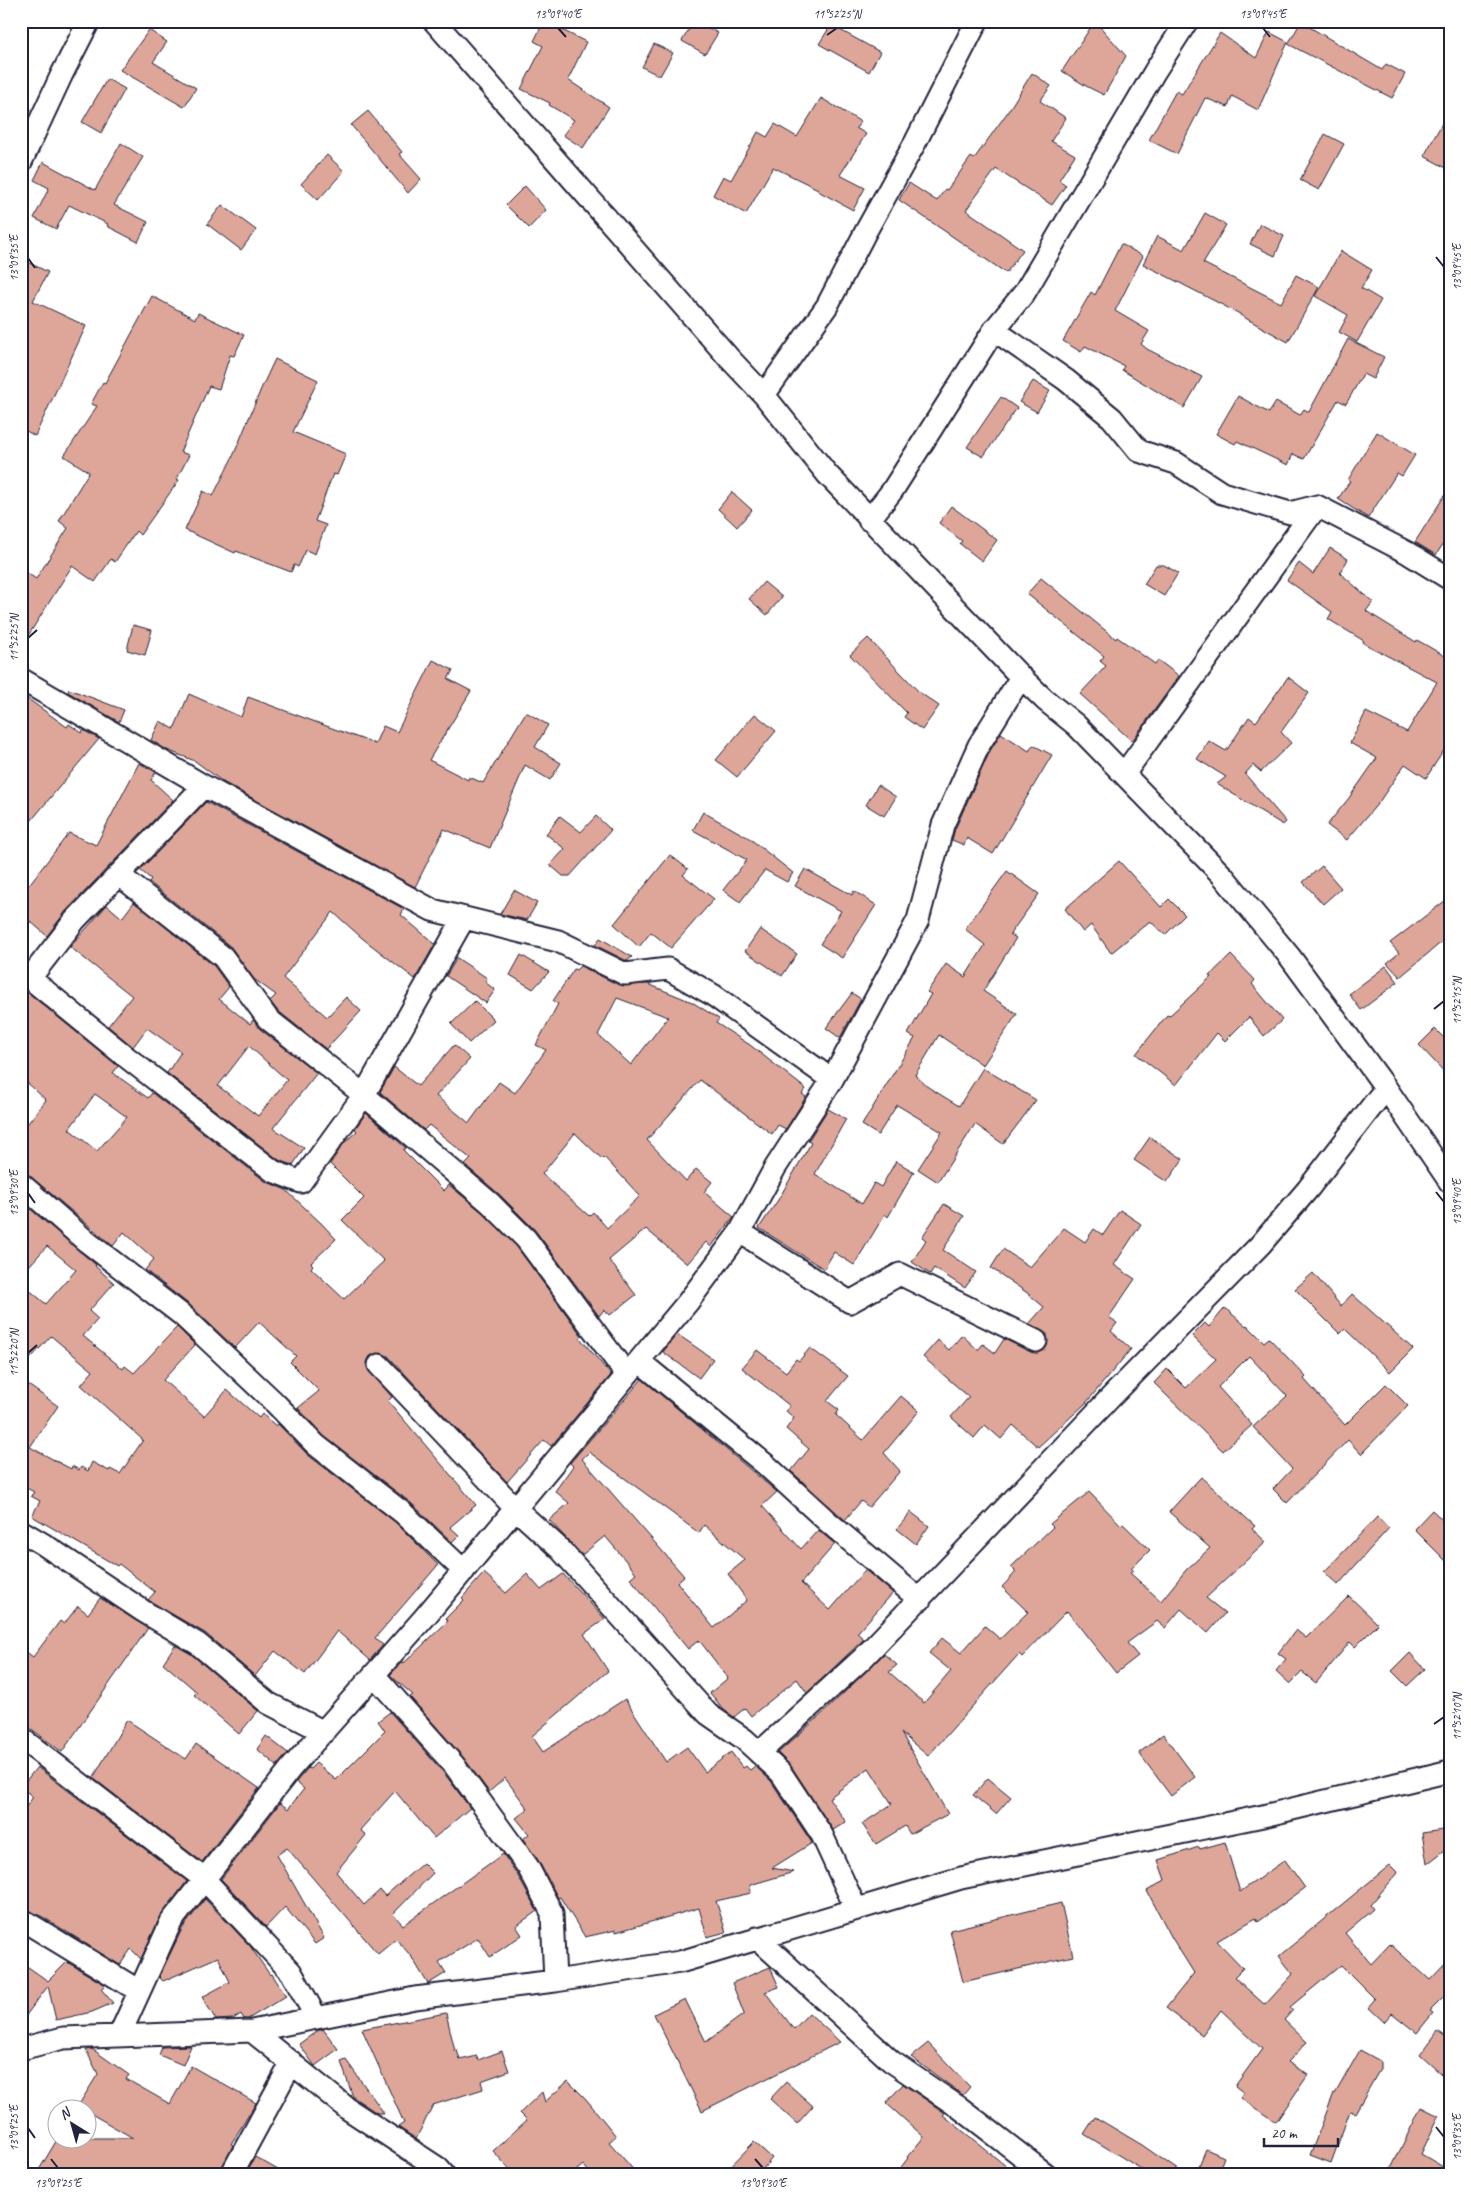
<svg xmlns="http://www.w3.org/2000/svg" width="1471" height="2196" viewBox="0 0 1471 2196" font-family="Caveat,sans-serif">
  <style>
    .building { fill: #dea698; stroke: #22223b; fill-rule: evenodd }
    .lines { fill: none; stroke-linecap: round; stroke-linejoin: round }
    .minor-casing { stroke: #22223b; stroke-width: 25 }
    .minor { stroke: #fff; stroke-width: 21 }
    .ticks { fill: none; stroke: #22223b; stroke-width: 2 }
    .neatline { fill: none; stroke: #22223b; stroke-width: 2 }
    .ticks-label { font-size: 12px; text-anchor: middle; fill: #22223b }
  </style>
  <rect width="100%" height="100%" fill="#fff"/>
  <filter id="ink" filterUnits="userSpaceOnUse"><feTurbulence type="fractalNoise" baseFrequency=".02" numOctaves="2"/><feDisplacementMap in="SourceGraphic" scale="10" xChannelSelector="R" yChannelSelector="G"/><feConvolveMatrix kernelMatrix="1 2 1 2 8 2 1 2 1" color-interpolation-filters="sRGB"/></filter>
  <g filter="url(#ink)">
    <path class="building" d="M544,21L586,42L568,80L609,107L583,148L563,135L574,120L549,105L550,103L521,89L543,46L534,41Z
      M694,21L718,33L705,54L682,41Z
      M1095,21L1126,56L1104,95L1086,86L1062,71Z
      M1301,22L1382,70L1386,64L1405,74L1392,98L1288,44Z
      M831,25L880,52L869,72L819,44Z
      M149,30L167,42L153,62L196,88L184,107L120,70Z
      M1269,32L1288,42L1258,110L1232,96L1228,107L1205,98L1177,154L1149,140L1176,91L1182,94L1220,33L1256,58Z
      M654,44L673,53L660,76L642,67Z
      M1032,73L1051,86L1040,101L1066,118L1051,141L1075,155L1059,180L1066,185L1052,205L996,169L966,210L1023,250L1006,273L899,200L909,183L937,201L945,189L947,190L971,157L974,159L1007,113Z
      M107,79L125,89L101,133L82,122Z
      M821,98L861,122L856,128L866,134L840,175L865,188L853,210L818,191V189L773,167L746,214L713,195L723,176L731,180L758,132L767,137L775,124L797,137Z
      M1450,109V170L1424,156Z
      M368,111L402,152L399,154L421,179L408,193L351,125Z
      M1325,134L1344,144L1319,190L1300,180Z
      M121,143L143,157L114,205L148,222L138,242L107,226L108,224L69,205L56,229L34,218L49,188L34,180L43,162L95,190Z
      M327,155L344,171L318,200L301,184Z
      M525,186L546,210L529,228L506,205Z
      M222,205L256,230L241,250L207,224Z
      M1205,213L1226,225L1203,263L1281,303L1296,275L1319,287L1288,342L1240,315V314L1143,264L1157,236L1184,250Z
      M1260,224L1284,236L1275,256L1250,244Z
      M1121,244L1143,256L1115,311L1149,331L1141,344L1147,349L1202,377L1184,408L1122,370L1124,366L1085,346L1081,352L1063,341L1091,292L1095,295Z
      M1341,251L1372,270L1361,288L1381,300L1357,342L1339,332L1348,315L1315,296Z
      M21,259L48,272L33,301L86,326L35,436L21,428Z
      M152,296L195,319L198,313L244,335L234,356L230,355L219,389L209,386L180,452L189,455L177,479L179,480L140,535L136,531L115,562L111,559L95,582L72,566L21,647V569L36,579L68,528L59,521L89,472L64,456L97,406L91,404L103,382L105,383Z
      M1348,339L1384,357L1373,379L1363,374L1346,404L1338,400L1304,459L1293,454L1288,465L1237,441L1235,444L1216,434L1238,396L1269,413L1276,402L1300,415L1304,409L1309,412Z
      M275,359L318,380L293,432L346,454L337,475L333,474L315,521L326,525L315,554L306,550L298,567L294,565L291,572L236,551L235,553L185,530L203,491L213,496L234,454L261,389Z
      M1033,381L1050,391L1037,412L1019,402Z
      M1001,397L1017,408L983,457L967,447Z
      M1377,432L1415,455L1402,476L1397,473L1368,518L1338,499L1350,481L1348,480Z
      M1450,487V533L1436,555L1415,542Z
      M732,492L752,510L737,527L718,509Z
      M951,506L997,540L982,561L960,544L962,541L939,523Z
      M1330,548L1348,559L1340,573L1373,602L1366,611L1416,642L1417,640L1450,659V741L1426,778L1405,764L1379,802L1347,840L1327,825L1349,798L1377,758L1350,743L1366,712L1407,732L1437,682L1363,643L1364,641L1328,619L1332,612L1287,580L1299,563L1313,574Z
      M1156,565H1164L1178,573L1164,596L1144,584Z
      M1041,578L1116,639L1117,637L1155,664L1158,660L1179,676L1132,741L1080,694L1106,666L1100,661L1104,656L1027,594Z
      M764,582L782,597L767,615L749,599Z
      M133,625L152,630L145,655L127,650Z
      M868,638L919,692L939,706L922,730L904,717L907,713L850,655Z
      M433,660L453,670L448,679L471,691L429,760L468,780L469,777L483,783L526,712L548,725L535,747L561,763L550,780L525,765L490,848L444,829L415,887L223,782L195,761L167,750L151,740L160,721L174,729L189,694L241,717L248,697L375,744L383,726L397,732Z
      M1288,677L1309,693L1281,732L1291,743L1261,772L1253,765L1245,774L1286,822L1283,825L1217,784L1226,777L1197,759L1209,741L1226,751L1249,717L1256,722Z
      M69,689L124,710L119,722L68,692Z
      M21,694L67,727L69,724L82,733L83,730L99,739L21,833Z
      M755,714L776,731L737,777L716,760Z
      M1001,733L1029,751L1033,745L1052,755L993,854L967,838L964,845L952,840L955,829L990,751Z
      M139,763L156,772L151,780L173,800L66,911L47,936L21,913V895L69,833L96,845Z
      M878,785L896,797L884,816L866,805Z
      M206,802L404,909L401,915L435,944L415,979L362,938L333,912L283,978L327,1017L346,997L361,1011L326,1049L277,1010L270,1001L276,995L254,979L231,947L149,882L151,879L140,870Z
      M703,812L749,838L793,873L787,882L765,870L740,902L723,890L747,860L693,830Z
      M560,816L581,832L596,816L611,830L570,876H563L550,865L565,849L546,834Z
      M670,855L688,869L683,875L714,899L671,948L651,932L639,947L614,924Z
      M1119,861L1161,907L1169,899L1185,915L1165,935L1150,921L1111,953L1091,925L1083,932L1065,909Z
      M1322,866L1341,888L1323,904L1303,882Z
      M805,869L852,895L854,891L876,905L842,958L820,944L841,911L795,886Z
      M1007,871L1039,894L1010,934L1016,938L983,991L1017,1014L983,1065L939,1035L915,1075L928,1087L959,1106L983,1068L1036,1100L1003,1144L975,1124L938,1182L918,1169L942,1132L897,1105L878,1135L862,1125L915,1038L908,1034L931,994L927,992L946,964L965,977L985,945L965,929Z
      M514,890L537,903L527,920L500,914Z
      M1450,897V935L1400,977L1387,963L1399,953L1390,943Z
      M134,902L214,966L229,987L219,999L250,1024L253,1020L260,1029L317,1073L273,1128L304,1148L293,1165L279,1160L167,1073L181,1052L147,1028L133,1047L108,1026L132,996L70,947L107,905L122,918ZM249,1046L287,1080L258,1116L218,1086Z
      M760,929L797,954L782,976L745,951Z
      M600,938L632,957L627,961L595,945Z
      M521,955L549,972L533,989L510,975Z
      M1231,955L1255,980L1252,984L1282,1020L1264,1036L1249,1017L1225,1041L1217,1033L1176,1085L1136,1054L1167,1015L1169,1016L1211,977L1209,976Z
      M457,958L487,978L485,982L495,990L486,1003L446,976Z
      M580,966L619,985L648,984L692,1002L719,1019L716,1023L750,1045L806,1089L802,1094L806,1097L786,1129L778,1125L772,1134L700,1080L647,1140L686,1181L696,1169L712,1182L704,1192L734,1217L711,1247L706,1242L687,1264L646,1229L609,1260L636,1295L610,1315L604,1310L599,1316L535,1230L499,1194L465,1165L471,1159L429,1125L424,1130L380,1092L394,1067L418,1086L454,1045L470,1059L436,1096L469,1123L499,1082L515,1093L546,1050L536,1045L558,1004L553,1001L574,969L576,970ZM617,998L668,1017L631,1065L598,1035ZM575,1133L602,1159L604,1157L640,1196L607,1228L593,1212L589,1216L542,1174Z
      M1386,966L1398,982L1361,1010L1349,994Z
      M21,987L118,1066L113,1073L148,1098L152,1093L265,1181L286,1190L322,1224L336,1239L311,1263L313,1265L311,1268L344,1299L384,1261L342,1220L364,1198L330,1164L344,1143L357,1131L355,1129L366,1113L406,1148L403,1150L444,1191L449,1185L482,1212L517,1247L582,1336L580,1338L611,1375L551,1446L544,1440L507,1482L388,1356L377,1353L370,1356L367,1362V1368L392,1397L388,1401L476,1505L450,1527L459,1535L452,1542L411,1503L324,1436L298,1408L319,1391L290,1362L296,1356L259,1322L235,1348L191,1306L145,1270L154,1259L124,1232L113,1246L29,1175L21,1172V1132L46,1100L21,1077ZM95,1094L127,1117L97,1151L69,1129Z
      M852,993L861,999L840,1038L826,1028Z
      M475,1001L494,1020L469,1043L451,1024Z
      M1435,1029L1450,1044V1078L1419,1045Z
      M828,1109L846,1119L815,1174L862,1204L874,1183L881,1187L896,1161L914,1172L888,1217L885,1214L854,1265L834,1252L824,1269L759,1228L778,1200L811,1143L808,1141Z
      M1150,1137L1183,1159L1167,1182L1134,1160Z
      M21,1201L96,1265L95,1266L114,1283L89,1311L98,1319L83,1336L123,1369L125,1366L134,1373L177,1327L195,1345L163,1380L204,1416L227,1390L259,1418L262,1414L276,1426L278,1424L308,1455L395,1522L438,1565L375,1638L383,1645L370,1660L337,1631L305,1674L275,1651L255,1676L205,1633L148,1600L155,1592L119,1564L117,1566L32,1516L40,1501L31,1496L34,1492L21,1485V1380L58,1406L30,1447L71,1469L72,1466L79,1470L81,1467L88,1471L92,1462L109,1471L110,1469L120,1474L143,1440L81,1385L93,1371L51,1336L21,1369V1283L46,1304L76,1270L47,1246L21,1275Z
      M944,1204L964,1216L943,1250L976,1272L965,1288L934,1268L930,1274L912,1262L926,1240L922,1237Z
      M1120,1210L1141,1224L1114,1265L1135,1279L1109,1317L1117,1323L1111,1331L1131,1349L1086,1403L1038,1447L1013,1425L1001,1439L985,1425L974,1438L951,1417L969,1397L923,1357L938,1340L949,1350L962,1335L978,1350L983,1344L995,1353L1004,1339L1031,1352L1037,1353L1043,1351L1047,1346V1334L1029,1324L1044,1307L1026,1292L991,1268L1003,1249L1030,1267L1064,1228L1085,1242L1094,1229L1103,1235Z
      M1313,1273L1341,1306L1352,1294L1413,1349L1390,1372L1345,1329L1340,1334L1295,1289Z
      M1225,1308L1246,1326L1247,1325L1264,1342L1269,1338L1306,1377L1304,1379L1345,1425L1386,1384L1408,1406L1361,1454L1348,1440L1287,1503L1273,1489L1292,1469L1253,1427L1287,1396L1249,1356L1218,1387L1252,1425L1223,1451L1154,1383L1167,1369L1186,1388L1216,1359L1192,1336L1205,1323L1209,1327Z
      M677,1334L713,1359L699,1378L663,1352Z
      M810,1348L848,1376L827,1401L839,1410L836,1415L863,1440L901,1396L919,1411L884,1453L900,1471L869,1507L861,1501L845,1520L791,1471L809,1449L786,1429L794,1418L786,1411L790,1406L742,1368L757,1350L786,1372L796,1359L799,1361Z
      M642,1379L777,1492L762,1506L801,1549L818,1530L835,1544L801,1583L830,1610L865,1570L893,1593L857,1633L864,1639L807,1693L797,1679L751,1716L745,1708L734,1717L724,1710L710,1693L728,1678L699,1640L688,1649L630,1578L636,1573L605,1536L582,1555L549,1520L569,1503L555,1491L573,1466L570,1463ZM589,1452L699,1533L704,1525L745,1560L728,1574L747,1600L714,1628L677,1582L684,1576L582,1459Z
      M1201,1477L1255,1526L1252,1529L1266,1542L1206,1598L1225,1613L1208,1633L1181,1609L1165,1628L1157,1621L1127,1643L1138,1656L1116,1673L1067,1611L1022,1657L1019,1654L928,1756L901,1733L948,1814L910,1834L905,1826L876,1844L862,1824L892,1804L869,1768L829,1798L846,1822L833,1830L791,1766L778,1753L822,1714L884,1654L897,1665L889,1672L924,1703L951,1671L929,1653L942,1638L961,1653L985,1626L1000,1639L1028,1612L1002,1587L1016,1572L1011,1567L1053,1527L1050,1524L1089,1492L1121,1525L1123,1524L1150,1550L1131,1569L1133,1571L1130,1573L1161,1601L1186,1570L1210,1548L1169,1512Z
      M1432,1510L1450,1527V1565L1414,1529Z
      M911,1512L929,1526L916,1544L897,1529Z
      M1377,1517L1389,1528L1338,1585L1324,1572Z
      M484,1573L506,1593L527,1574L541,1590L563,1574L605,1619L584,1634L608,1671L532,1736L543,1752L625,1699L666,1762L687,1747L705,1772L731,1752L743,1768L746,1766L750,1770L755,1766L771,1781L812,1843L772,1868L794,1872L750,1885L751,1893L716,1901L726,1932L707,1937L699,1908L616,1932V1930L585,1937L560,1897L558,1898L538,1860L523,1839L529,1834L516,1818L528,1809L505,1778L489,1792L463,1757L410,1697L413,1695L390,1675L402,1662L404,1663L448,1621L446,1618L464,1600L462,1598Z
      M1349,1596L1378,1624L1355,1647L1350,1642L1316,1683L1302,1672L1290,1684L1276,1671L1286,1659L1278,1653L1296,1630L1306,1638Z
      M100,1598L148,1628L62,1752L21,1721V1648L33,1657L60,1621L64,1624L78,1606L88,1614Z
      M175,1645L191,1654L258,1711L239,1734L194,1695L197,1692L163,1663Z
      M1410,1653L1425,1669L1407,1686L1392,1671Z
      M390,1712L444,1773L470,1808L434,1838L395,1791L360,1830L366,1835L336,1872L364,1905L380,1890L385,1896L423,1863L433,1873L393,1914L403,1925L503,1854L517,1874L537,1911L516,1926L522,1935L490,1957L478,1938L439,1962L446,1973L428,1984L411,1956L396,1939L378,1954L287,1848L277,1855L324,1938L315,1944L285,1907L266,1927L221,1879L280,1803L288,1809L304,1789L296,1782L308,1768L310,1769L316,1763L336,1780L385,1731L378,1721Z
      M127,1720L186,1759L196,1744L259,1788L202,1862L93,1778Z
      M1163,1734L1195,1777L1171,1796L1139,1753Z
      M266,1736L288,1753L277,1766L257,1749Z
      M37,1767L187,1881L160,1917L141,1959L131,1949L120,1965L43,1917L21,1907V1814L33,1797L21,1787Z
      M988,1778L1011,1797L996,1814L973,1795Z
      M1450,1829V1846L1427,1864L1422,1833Z
      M1225,1842L1240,1892L1285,1860L1305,1888L1258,1922L1256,1918L1217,1941L1243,1968L1234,1977L1265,2005L1293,1974L1279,1956L1390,1865L1398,1873L1370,1905L1373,1909L1345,1933L1371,1964L1390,1944L1430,1980L1450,1959V1991L1430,2011L1433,2013L1417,2033L1392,2013L1384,2022L1368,2007L1375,1999L1341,1965L1290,2007L1293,2010L1284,2020L1307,2042L1288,2062L1308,2075L1276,2122L1240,2098L1244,2093L1235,2086L1262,2049L1221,2010L1202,2035L1166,2008L1194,1973L1172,1938L1147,1891L1165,1880L1158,1860L1199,1847L1200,1849Z
      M205,1899L250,1946L270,1975L272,1974L286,1996L248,2019H244L241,2014L233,2019L216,2020L202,1997L230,1982L218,1957L163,1981L159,1977L182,1929Z
      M1061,1903L1073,1956L963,1982L950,1930Z
      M21,1962L48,1981L67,1962L105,1985L101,1989L113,2003L92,2012L56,2020L48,1986L21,2022Z
      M770,1967L779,1987L765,1992L794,2029L809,2013L840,2042L702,2111L654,2014L685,1999L706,2042L744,2014L732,1983Z
      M446,2013L455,2051L457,2050L460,2060L477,2056L478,2060L502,2051L509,2071L481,2081L483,2089L433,2105L416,2139L398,2127L404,2123L362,2029Z
      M323,2029L338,2049L315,2066L299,2044L317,2031Z
      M1438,2031L1450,2040V2082L1420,2055Z
      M928,2043L970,2087L963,2095L911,2057Z
      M191,2046L183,2065L159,2055L162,2047Z
      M92,2049L129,2075L126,2079L170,2104L191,2066L256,2103L231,2144L233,2145L219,2175H36L58,2138H133L88,2112V2108L78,2106L98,2074L86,2050Z
      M1360,2050L1380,2061V2069L1355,2113L1350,2111L1331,2163L1310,2155L1334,2093L1335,2094Z
      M346,2060L384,2113H377L353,2097L341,2062Z
      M568,2081L586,2099L616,2136L609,2142L638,2175H592L583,2165L571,2175H515L493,2151L527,2120L520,2113L542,2092L545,2102Z
      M786,2082L813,2106L797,2124L770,2099Z
      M903,2084L945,2113L943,2115L1017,2175H895L908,2158L907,2157L924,2137L886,2103Z
      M1421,2107L1439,2116L1421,2154L1450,2171V2175H1388Z
      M1095,2117L1142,2145L1185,2175H1151L1084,2134Z
      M754,2142L772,2158L758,2175H722Z
      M1206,2149L1224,2157L1217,2175H1195Z
      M255,2157L287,2175H245Z"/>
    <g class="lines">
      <defs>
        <path id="minor" d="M434,21L729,358L764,395L827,474L1021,677L1045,700L1076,725L1223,876L1290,957L1386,1088L1450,1182
          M21,162L62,74L89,21
          M994,330L1066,380L1112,418L1139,451L1176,463L1222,493L1290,513L1317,506L1408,553L1450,579
          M764,395L827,306L866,231L916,141L977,21
          M869,520L892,491L994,330L1025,292L1155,71L1187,21
          M21,679L204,786L432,910L558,941L625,974L668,969L713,995L832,1080
          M1124,774L1317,506
          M119,875L223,957L268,1019L364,1095L490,1203L526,1239L627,1375
          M21,971L125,1056L273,1171L301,1182L364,1095L464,918
          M30,978L75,920L204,786
          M21,1184L86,1241L182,1315L274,1402L316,1445L403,1513L464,1571
          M740,1232L850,1302L900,1274L1036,1341
          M639,1361L766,1465L827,1521L920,1600
          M379,1365L516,1509L560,1549L708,1714L744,1739L781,1773L822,1835L856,1909
          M21,1531L43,1544L143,1611L198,1644L268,1703L324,1732
          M374,1675L454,1765L528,1867L552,1913L555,1981
          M21,1738L204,1879L291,1972L316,2017
          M759,1753L863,1658L1111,1397L1260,1245L1308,1189L1386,1088
          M21,1919L139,1991
          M757,1938L891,2061L960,2108L1047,2175
          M252,2031L348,2109L438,2168L444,2175
          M119,2036L171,1922L291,1768L424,1618L688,1302L740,1232L775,1168L832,1080L918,920L943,825L979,745L1021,677
          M21,2049L63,2038L252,2031L415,1998L555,1981L680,1962L961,1878L1263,1816L1450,1771
          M231,2175L292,2062"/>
      </defs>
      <use href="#minor" class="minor-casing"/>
      <use href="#minor" class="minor"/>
    </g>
  </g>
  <path class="ticks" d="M558,28L566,37M1263,28L1270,37M827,35L837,28M1436,257L1444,267M28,258L35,268M28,638L37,630M1434,1009L1444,1001M1436,1192L1444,1202M28,1193L35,1203M28,1353L37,1345M1434,1724L1444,1717M1436,2127L1444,2137M28,2128L35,2138M51,2159L58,2168M755,2159L763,2168"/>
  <rect width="1471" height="2196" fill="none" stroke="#fff" stroke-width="55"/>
  <g transform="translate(72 2124) rotate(323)"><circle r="24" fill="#ffffff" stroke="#a7a7b1"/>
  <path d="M0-4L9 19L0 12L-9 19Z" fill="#22223b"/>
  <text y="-8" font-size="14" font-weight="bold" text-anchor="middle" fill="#22223b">N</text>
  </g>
  <path d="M1264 2138v8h74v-8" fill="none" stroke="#22223b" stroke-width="2.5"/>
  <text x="1271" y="2138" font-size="15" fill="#22223b" stroke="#ffffff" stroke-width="4" paint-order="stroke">20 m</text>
  <rect x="28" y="28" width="1416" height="2140" class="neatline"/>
  <g class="ticks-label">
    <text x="558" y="18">13°09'40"E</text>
    <text x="837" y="18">11°52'25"N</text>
    <text x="1263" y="18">13°09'45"E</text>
    <text transform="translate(14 258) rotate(-90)" y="4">13°09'35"E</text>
    <text transform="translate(1457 267) rotate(-90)" y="4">13°09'45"E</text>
    <text transform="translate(14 638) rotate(-90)" y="4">11°52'25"N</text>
    <text transform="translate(1457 1001) rotate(-90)" y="4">11°52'15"N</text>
    <text transform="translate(14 1193) rotate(-90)" y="4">13°09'30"E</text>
    <text transform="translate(1457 1202) rotate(-90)" y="4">13°09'40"E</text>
    <text transform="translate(14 1353) rotate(-90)" y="4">11°52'20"N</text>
    <text transform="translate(1457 1717) rotate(-90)" y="4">11°52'10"N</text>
    <text transform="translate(14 2128) rotate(-90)" y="4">13°09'25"E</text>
    <text transform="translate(1457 2137) rotate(-90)" y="4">13°09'35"E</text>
    <text x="58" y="2187">13°09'25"E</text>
    <text x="763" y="2187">13°09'30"E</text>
  </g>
</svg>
